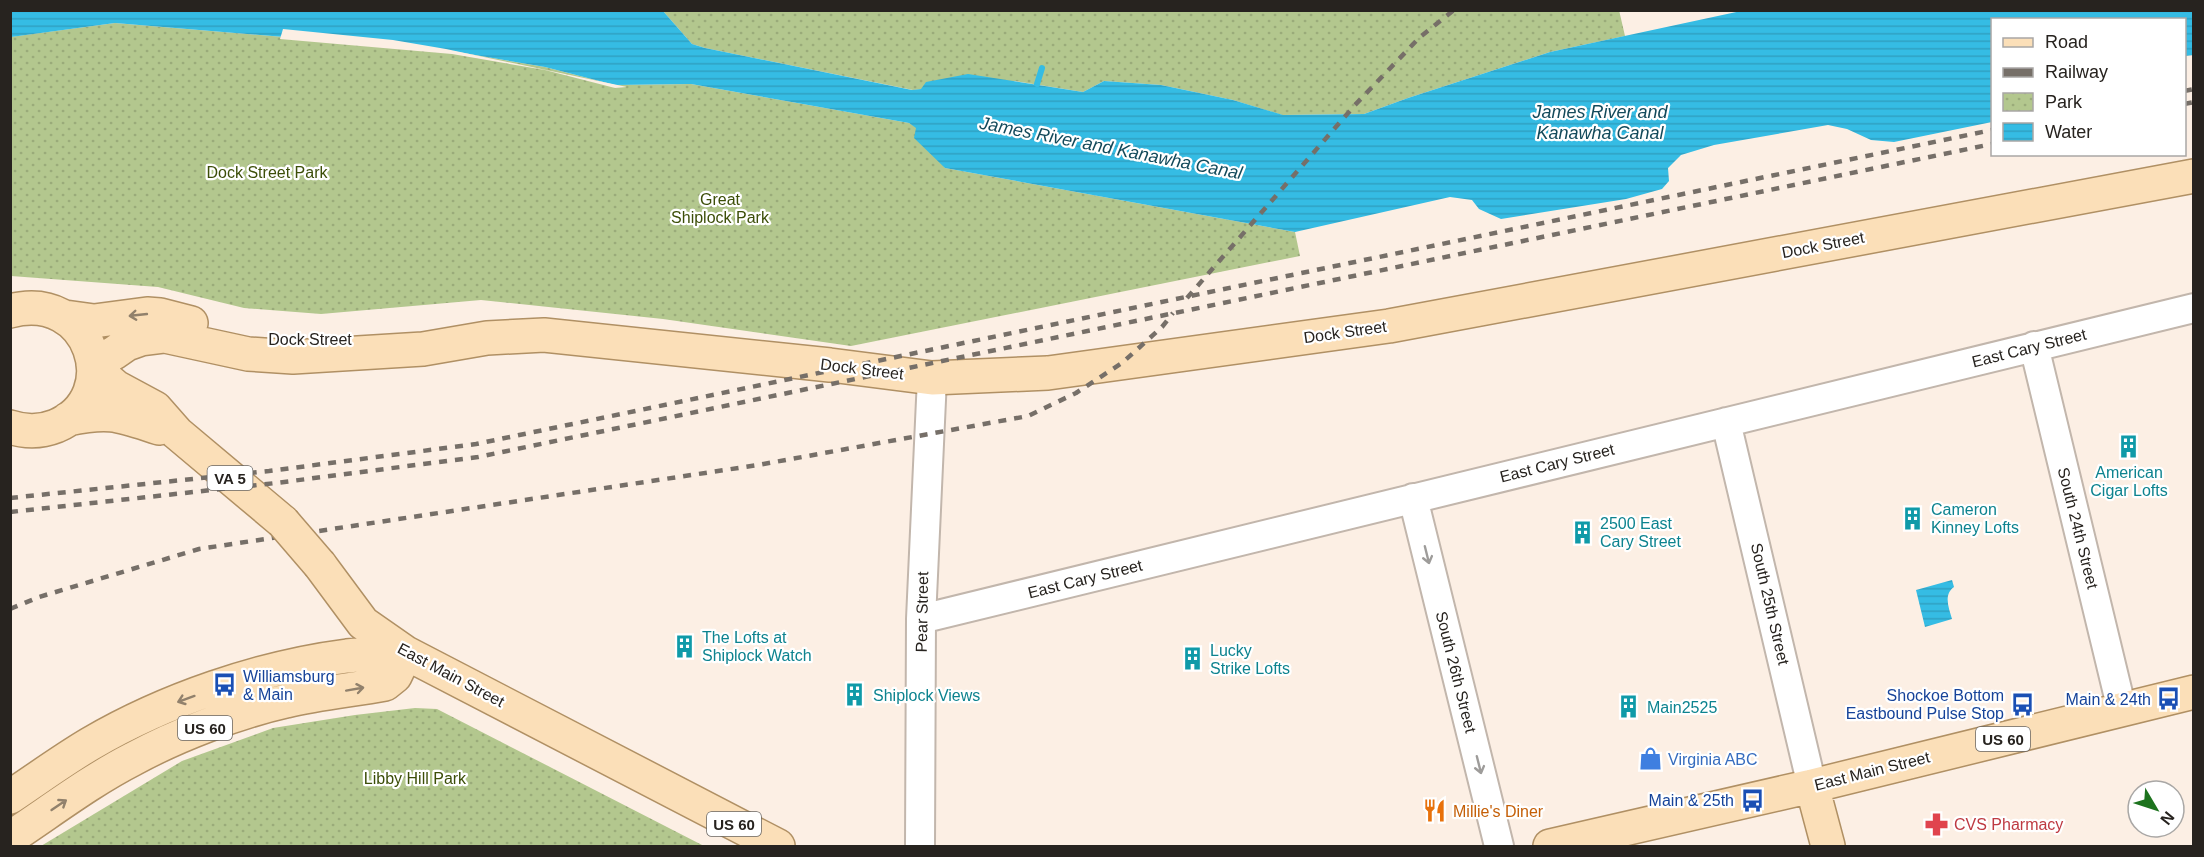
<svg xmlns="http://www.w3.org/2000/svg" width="2204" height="857" viewBox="0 0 2204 857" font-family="Arial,sans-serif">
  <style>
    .park { fill: url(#park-dots) }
    .water { fill: url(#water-rules) }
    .pier { fill: #fcefe4 }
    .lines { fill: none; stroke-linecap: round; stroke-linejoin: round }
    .stream { stroke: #35bce4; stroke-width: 6 }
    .minor-casing { stroke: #c2b6ac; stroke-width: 32 }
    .major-casing { stroke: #b09064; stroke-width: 36 }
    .minor { stroke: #fff; stroke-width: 28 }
    .major { stroke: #fbdfb8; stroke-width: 33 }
    .rail { stroke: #766f68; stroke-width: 4.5; stroke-dasharray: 8 8; stroke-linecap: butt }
    .major-bridge-casing { stroke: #b09064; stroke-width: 36; stroke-linecap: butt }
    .major-bridge { stroke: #fbdfb8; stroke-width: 33 }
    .oneway { stroke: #91816c }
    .oneway2 { stroke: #9e9c9a }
    .labels { text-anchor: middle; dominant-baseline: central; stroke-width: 4.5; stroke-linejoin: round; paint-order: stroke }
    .shield { fill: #fff; stroke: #686562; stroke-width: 1.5 }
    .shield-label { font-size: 15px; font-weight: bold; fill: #27231f }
    .park-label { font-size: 16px; fill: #3c4e08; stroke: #fff }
    .street-label { font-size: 16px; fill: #27231f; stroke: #fff }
    .culture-label { font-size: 16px; fill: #0d838f; stroke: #fff; text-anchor: start }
    .transit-label { font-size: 16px; fill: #164399; stroke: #fff; text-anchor: end }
    .shop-label { font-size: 16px; fill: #366cbe; stroke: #fff; text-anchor: start }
    .food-label { font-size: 16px; fill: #c56008; stroke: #fff; text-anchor: start }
    .health-label { font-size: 16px; fill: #be3a42; stroke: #fff; text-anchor: start }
    .water-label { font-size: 18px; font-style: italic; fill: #134a5b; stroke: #fff }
  </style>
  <defs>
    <pattern id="park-dots" width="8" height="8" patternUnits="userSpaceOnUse" patternTransform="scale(1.5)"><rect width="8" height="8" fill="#b3c78e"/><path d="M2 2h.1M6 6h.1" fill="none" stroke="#9aab7a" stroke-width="1.8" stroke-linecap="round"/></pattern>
    <pattern id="water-rules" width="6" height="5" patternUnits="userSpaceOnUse" patternTransform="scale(1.5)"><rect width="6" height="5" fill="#35bce4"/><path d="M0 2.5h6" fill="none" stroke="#2fa1c3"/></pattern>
  </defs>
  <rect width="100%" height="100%" fill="#fcefe4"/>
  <path class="park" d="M1619,10L1625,36L1550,52L1408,98L1364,114L1282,115L1233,100L1161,85L1104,81L1083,92L1015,81L913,90L705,48L692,44L663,11Z
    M115,23L452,51L545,67L615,85L691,84L909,123L916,127L945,168L1295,232L1300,256L851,346L663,319L481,300L321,314L244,308L158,287L11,276L10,37Z
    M415,708L437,709L704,846H41L182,761L273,728L355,715Z"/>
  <path class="water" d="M10,11H663L692,44L705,48L912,90L921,89L926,82L968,74L1083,92L1104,81L1161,85L1233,100L1283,115L1364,114L1408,98L1550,52L1741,11H2193L2194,55L2185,56L2184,20H1992V122L1894,142L1871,140L1847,129L1828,125L1714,145L1681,155L1668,168L1669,181L1662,189L1626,199L1501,219L1479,209L1472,200L1450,197L1295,232L945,168L914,138L916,128L909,123L691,84L615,85L545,67L452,51L115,23L11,37Z
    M1952,580L1954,587C1943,595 1949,608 1952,619L1925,627L1916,590Z"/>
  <path class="pier" d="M283,29L393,40L446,49L627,87L615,88L545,70L452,54L280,39Z"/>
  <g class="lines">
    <path class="stream" d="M1037,84L1042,68"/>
    <defs>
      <path id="minor" d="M2034,346L2122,710
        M1726,422L1812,786
        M1413,498L1499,846
        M921,619L2194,308
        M920,846L921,619L932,378"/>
      <path id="major" d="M10,311C91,289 126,396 56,426C41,432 25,432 10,427
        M65,317L94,321L147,314L160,315L191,323
        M93,364L114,353L127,344L141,339L165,336L248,354L293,357L423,349L487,338L544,335L830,365L932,378L1048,373L1389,326L2194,176
        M94,368L116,387L155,408L177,433L283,522
        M68,419C111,410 119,415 159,428
        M320,565L363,623L406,653L778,846
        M1812,786L1828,846
        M10,797C37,779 63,760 90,744C165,700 261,667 347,656C367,654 387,654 406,653
        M10,838C51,811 90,781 133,759C177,735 237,712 286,701C318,693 352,690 385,684L395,676L406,653
        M1550,846L1812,786L2194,692"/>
    </defs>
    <use href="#minor" class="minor-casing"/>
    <use href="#major" class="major-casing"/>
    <use href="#minor" class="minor"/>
    <use href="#major" class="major"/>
    <path class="rail" d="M2184,91L2194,89
      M2184,104L2194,102
      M1187,298L1355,105L1419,38L1454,10
      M10,498L269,471L476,444L1992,130
      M10,512L276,483L478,457L1992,144
      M10,609L39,597L199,549L758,465L1028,416L1076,393L1122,363L1162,327L1173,313"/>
    <defs>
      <path id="major-bridge" d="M283,522L320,565"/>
    </defs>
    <use href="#major-bridge" class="major-bridge-casing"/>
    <use href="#major-bridge" class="major-bridge"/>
  </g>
  <defs><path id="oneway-shaft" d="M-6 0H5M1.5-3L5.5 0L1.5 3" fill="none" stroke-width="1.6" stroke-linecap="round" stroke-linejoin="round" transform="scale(1.5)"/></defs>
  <g class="oneway">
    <use href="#oneway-shaft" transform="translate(138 315) rotate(174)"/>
    <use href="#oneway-shaft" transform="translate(355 689) rotate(-10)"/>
    <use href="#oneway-shaft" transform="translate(186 699) rotate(160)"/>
    <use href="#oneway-shaft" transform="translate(59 805) rotate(-34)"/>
  </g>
  <g class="oneway2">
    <use href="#oneway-shaft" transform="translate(1427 555) rotate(76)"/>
    <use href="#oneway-shaft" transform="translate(1479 765) rotate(76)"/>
  </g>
  <defs>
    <symbol id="building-bare" viewBox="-9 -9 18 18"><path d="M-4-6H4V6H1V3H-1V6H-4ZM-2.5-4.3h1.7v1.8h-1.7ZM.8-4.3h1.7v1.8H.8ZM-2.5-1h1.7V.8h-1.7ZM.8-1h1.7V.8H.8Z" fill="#0f9aa8" stroke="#fff" stroke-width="2.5" paint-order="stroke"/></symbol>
    <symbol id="bus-bare" viewBox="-9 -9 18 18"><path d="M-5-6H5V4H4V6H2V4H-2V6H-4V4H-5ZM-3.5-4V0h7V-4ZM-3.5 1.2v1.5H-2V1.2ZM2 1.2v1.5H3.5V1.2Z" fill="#1a4fb4" stroke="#fff" stroke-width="2.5" paint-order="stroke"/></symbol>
    <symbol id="shop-bare" viewBox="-9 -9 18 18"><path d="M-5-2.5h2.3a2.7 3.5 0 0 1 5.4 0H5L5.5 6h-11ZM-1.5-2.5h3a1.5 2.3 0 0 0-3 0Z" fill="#3f7fe0" stroke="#fff" stroke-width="2.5" paint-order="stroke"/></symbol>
    <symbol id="restaurant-bare" viewBox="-9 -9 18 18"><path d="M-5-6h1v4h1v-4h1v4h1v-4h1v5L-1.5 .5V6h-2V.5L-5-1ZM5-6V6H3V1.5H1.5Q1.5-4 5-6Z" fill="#e8710a" stroke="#fff" stroke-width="2.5" paint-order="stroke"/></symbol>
    <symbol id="pharmacy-bare" viewBox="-9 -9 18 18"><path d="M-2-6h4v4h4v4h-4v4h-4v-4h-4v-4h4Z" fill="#e0444e" stroke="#fff" stroke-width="2.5" paint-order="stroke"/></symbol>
  </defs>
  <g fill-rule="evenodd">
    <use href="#building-bare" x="2112" y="430" width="33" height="33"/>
    <use href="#building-bare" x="1896" y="502" width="33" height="33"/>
    <use href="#building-bare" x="1566" y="516" width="33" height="33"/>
    <use href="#building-bare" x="668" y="630" width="33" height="33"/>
    <use href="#building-bare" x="1176" y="642" width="33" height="33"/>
    <use href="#bus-bare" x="208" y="668" width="33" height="33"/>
    <use href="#building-bare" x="838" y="678" width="33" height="33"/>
    <use href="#bus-bare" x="2152" y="682" width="33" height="33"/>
    <use href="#bus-bare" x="2006" y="688" width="33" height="33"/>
    <use href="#building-bare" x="1612" y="690" width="33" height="33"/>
    <use href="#shop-bare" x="1634" y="742" width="33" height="33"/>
    <use href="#bus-bare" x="1736" y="784" width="33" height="33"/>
    <use href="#restaurant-bare" x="1418" y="794" width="33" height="33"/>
    <use href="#pharmacy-bare" x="1920" y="808" width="33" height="33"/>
  </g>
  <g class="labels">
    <g class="shield">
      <rect x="207.5" y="466" width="45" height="24" rx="4.5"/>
      <rect x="178" y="716" width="54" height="24" rx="4.5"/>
      <rect x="1976" y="727" width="54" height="24" rx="4.5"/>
      <rect x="707" y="812" width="54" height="24" rx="4.5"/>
    </g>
    <g class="shield-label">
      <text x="230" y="478">VA 5</text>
      <text x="205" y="728">US 60</text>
      <text x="2003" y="739">US 60</text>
      <text x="734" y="824">US 60</text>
    </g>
    <g class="park-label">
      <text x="267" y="172">Dock Street Park</text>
      <text x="720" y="199">Great<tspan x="720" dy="18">Shiplock Park</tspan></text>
      <text x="415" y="778">Libby Hill Park</text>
    </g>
    <g class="street-label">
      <text transform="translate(1823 245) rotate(-11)">Dock Street</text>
      <text transform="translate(1345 332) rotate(-8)">Dock Street</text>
      <text x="310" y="339">Dock Street</text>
      <text transform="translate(2029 348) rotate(-14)">East Cary Street</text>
      <text transform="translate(862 369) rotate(7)">Dock Street</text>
      <text transform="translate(1557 463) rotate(-14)">East Cary Street</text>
      <text transform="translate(2078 528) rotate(76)">South 24th Street</text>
      <text transform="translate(1085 579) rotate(-14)">East Cary Street</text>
      <text transform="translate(1770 604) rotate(77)">South 25th Street</text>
      <text transform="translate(922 612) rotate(-89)">Pear Street</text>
      <text transform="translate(1456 672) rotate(76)">South 26th Street</text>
      <text transform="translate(451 675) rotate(28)">East Main Street</text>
      <text transform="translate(1872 771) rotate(-14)">East Main Street</text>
    </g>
    <g class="culture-label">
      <text x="2129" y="472" text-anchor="middle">American<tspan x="2129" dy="18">Cigar Lofts</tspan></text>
      <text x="1931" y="509">Cameron<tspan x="1931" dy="18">Kinney Lofts</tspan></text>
      <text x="1600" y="523">2500 East<tspan x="1600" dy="18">Cary Street</tspan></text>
      <text x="702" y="637">The Lofts at<tspan x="702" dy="18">Shiplock Watch</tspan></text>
      <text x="1210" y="650">Lucky<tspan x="1210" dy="18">Strike Lofts</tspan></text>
      <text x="873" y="695">Shiplock Views</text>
      <text x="1647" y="707">Main2525</text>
    </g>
    <g class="transit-label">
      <text x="243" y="676" text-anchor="start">Williamsburg<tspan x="243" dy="18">&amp; Main</tspan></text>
      <text x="2004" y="695">Shockoe Bottom<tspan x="2004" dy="18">Eastbound Pulse Stop</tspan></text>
      <text x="2151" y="699">Main &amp; 24th</text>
      <text x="1734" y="800">Main &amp; 25th</text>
    </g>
    <g class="shop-label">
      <text x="1668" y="759">Virginia ABC</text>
    </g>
    <g class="food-label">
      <text x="1453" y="811">Millie's Diner</text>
    </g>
    <g class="health-label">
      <text x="1954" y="824">CVS Pharmacy</text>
    </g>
    <g class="water-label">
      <text x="1600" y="112">James River and<tspan x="1600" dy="21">Kanawha Canal</tspan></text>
      <text transform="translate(1111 148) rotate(11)">James River and Kanawha Canal</text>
    </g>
  </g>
  <rect width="2204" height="857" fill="none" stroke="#27231f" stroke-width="24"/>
  <rect x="1991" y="18" width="195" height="138" fill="#ffffff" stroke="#a9a7a5" stroke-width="1.5"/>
  <rect x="2003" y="38" width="30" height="9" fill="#fbdfb8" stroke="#a9a7a5" stroke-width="1.5"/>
  <text x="2045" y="48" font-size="18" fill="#27231f">Road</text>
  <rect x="2003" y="68" width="30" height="9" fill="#766f68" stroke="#a9a7a5" stroke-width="1.5"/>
  <text x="2045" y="78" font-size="18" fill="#27231f">Railway</text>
  <rect x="2003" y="93" width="30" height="18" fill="url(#park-dots)" stroke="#a9a7a5" stroke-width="1.5"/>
  <text x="2045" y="108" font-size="18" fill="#27231f">Park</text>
  <rect x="2003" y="123" width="30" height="18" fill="url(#water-rules)" stroke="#a9a7a5" stroke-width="1.5"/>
  <text x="2045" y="138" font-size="18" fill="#27231f">Water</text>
  <g transform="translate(2156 809) rotate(129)"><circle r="28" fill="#ffffff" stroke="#a9a7a5" stroke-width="1.5"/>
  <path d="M0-4.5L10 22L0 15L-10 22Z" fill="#1d731e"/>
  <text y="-9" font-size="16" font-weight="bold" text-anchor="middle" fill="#27231f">N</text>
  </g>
</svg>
